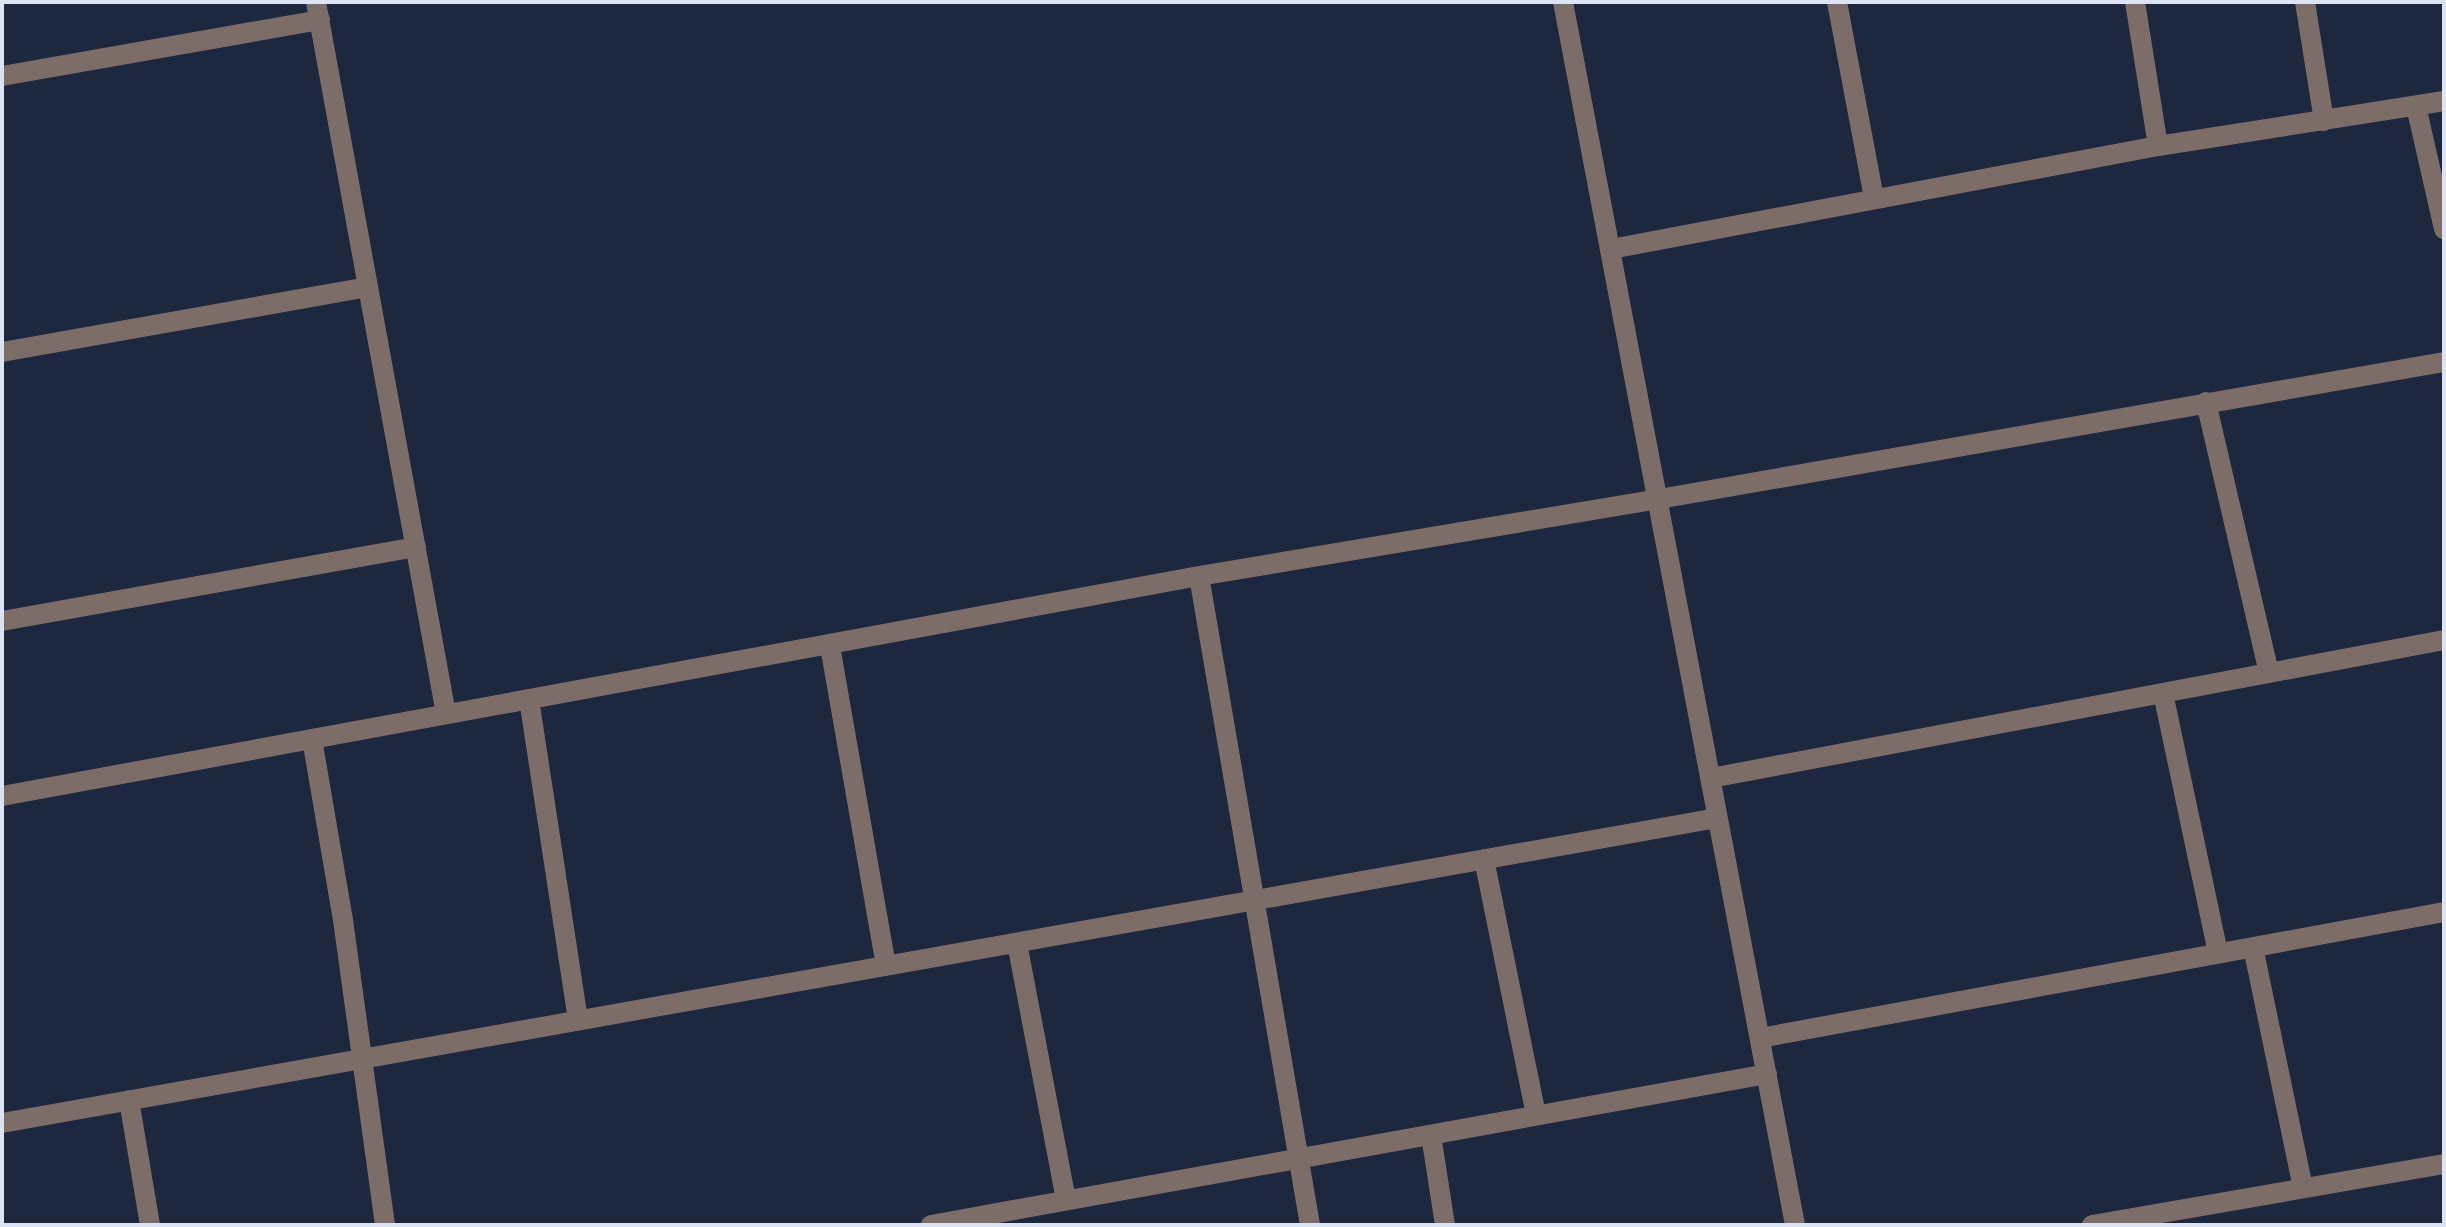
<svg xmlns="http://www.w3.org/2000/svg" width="2446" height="1227" viewBox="0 0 2446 1227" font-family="'Sofia Sans Condensed',sans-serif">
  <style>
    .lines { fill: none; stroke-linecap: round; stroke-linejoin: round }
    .minor { stroke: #7c6d69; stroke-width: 20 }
  </style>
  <rect width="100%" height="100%" fill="#1d273d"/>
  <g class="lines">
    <path class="minor" d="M316,2L446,714
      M1563,2L1795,1225
      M1837,2L1874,198
      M2135,2L2158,146
      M2305,2L2324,121
      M2,76L320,20
      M2416,106L2444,229
      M1611,249L2158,146L2444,101
      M2,352L368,287
      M2206,402L2269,673
      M1199,576L1310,1225
      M2,621L416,547
      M830,646L886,966
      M2163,693L2218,953
      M529,699L578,1020
      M312,739L343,920L385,1225
      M1711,778L2444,640
      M2,796L1199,576L1659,499L2444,362
      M1484,859L1536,1115
      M1017,943L1066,1200
      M2253,947L2303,1188
      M1760,1038L2444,912
      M129,1100L150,1225
      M2,1123L1717,818
      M1431,1135L1445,1225
      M931,1225L1767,1074
      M2092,1225L2444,1164"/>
  </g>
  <rect width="2446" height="1227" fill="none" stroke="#dce4f3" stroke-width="8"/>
</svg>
